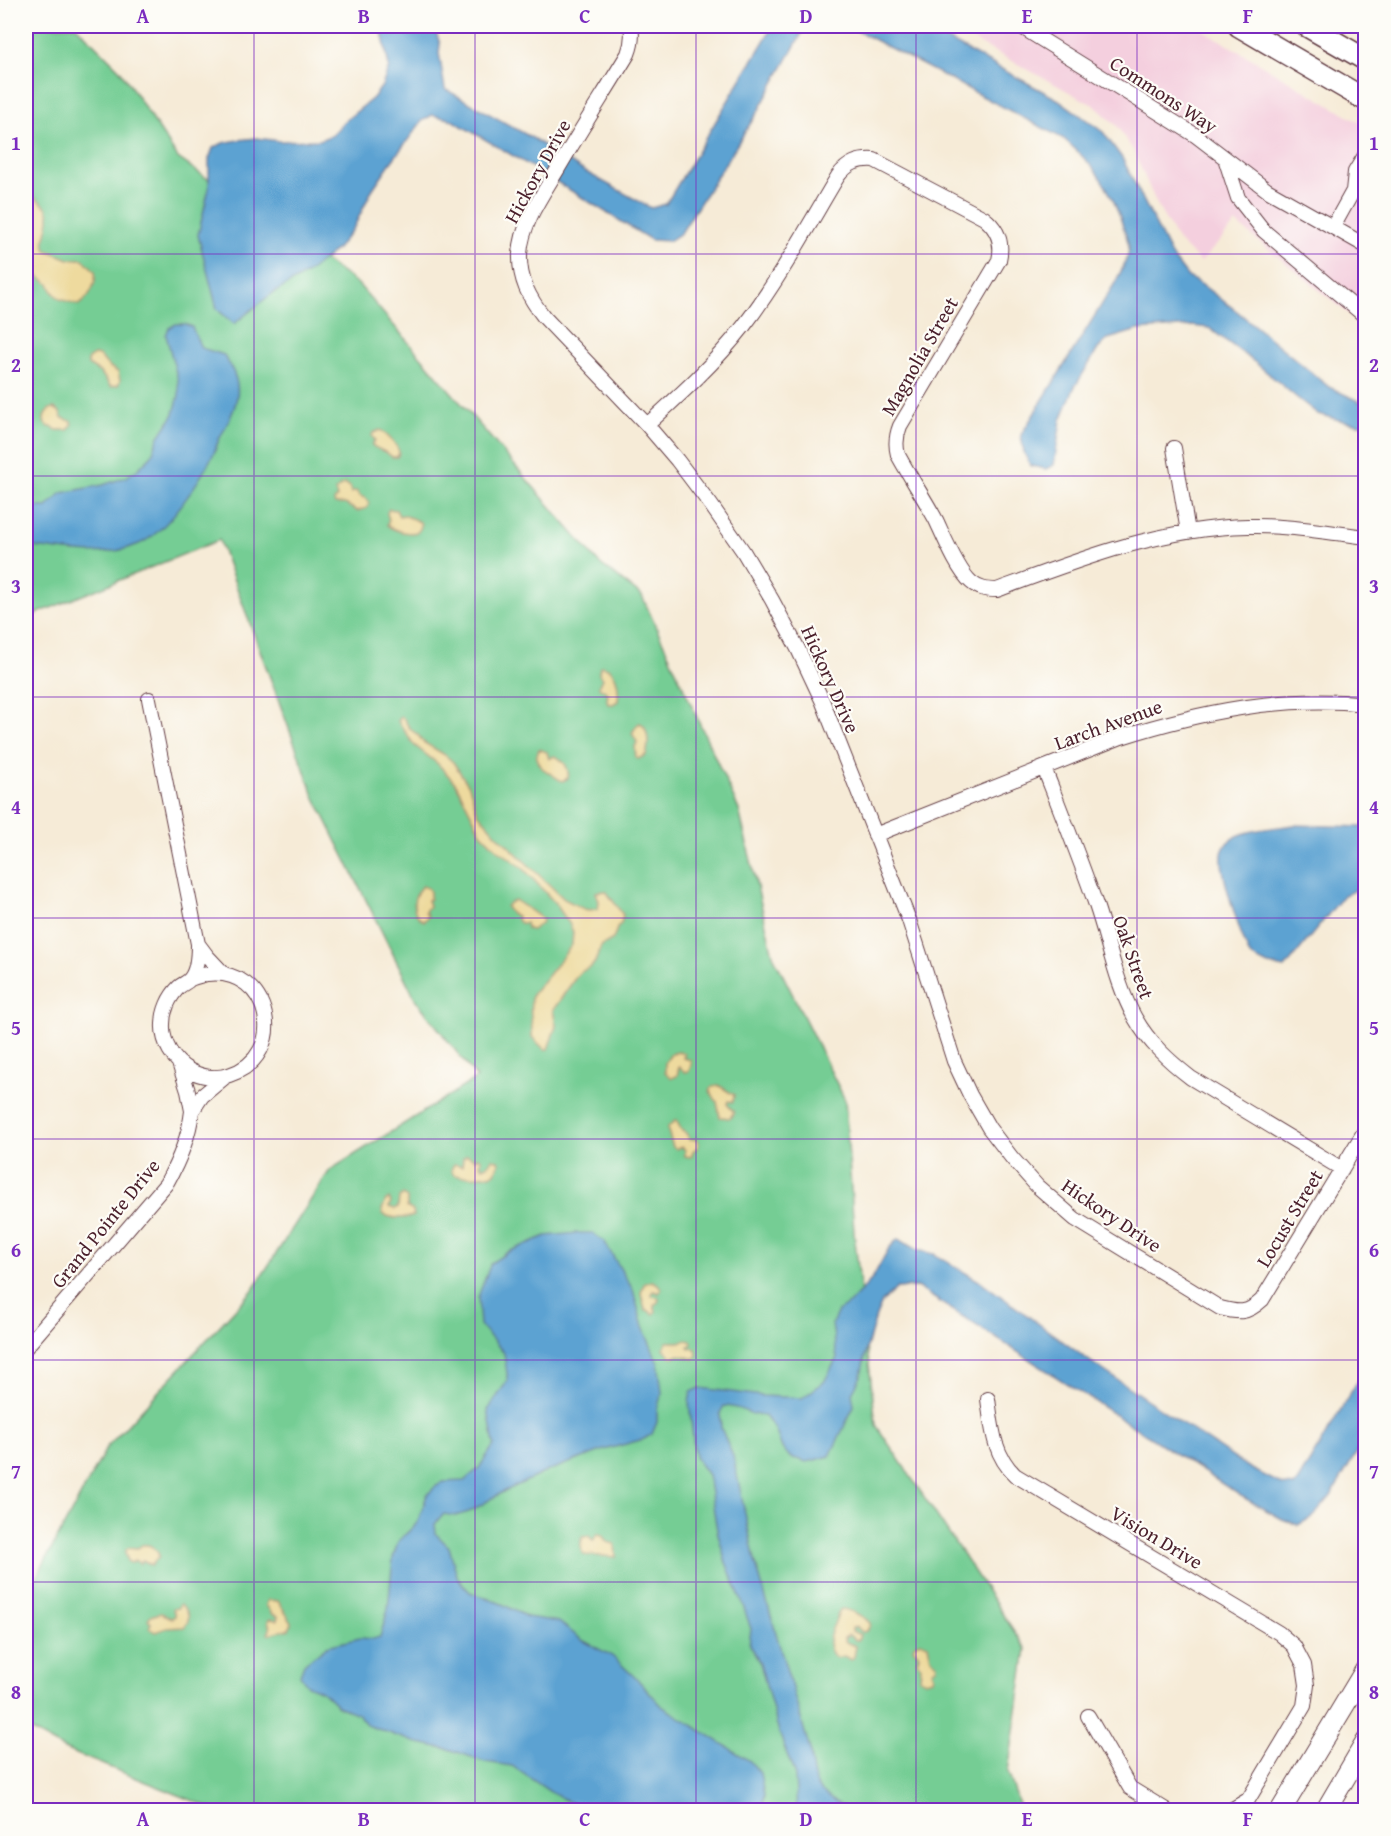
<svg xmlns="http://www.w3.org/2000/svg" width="1391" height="1836" viewBox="0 0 1391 1836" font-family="'Gentium Book Plus',serif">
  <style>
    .built { fill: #f4cfde }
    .green { fill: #74cd94; stroke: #5f7660; stroke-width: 1.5 }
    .sand { fill: #eeda9e; stroke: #9c7c64; stroke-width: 1.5 }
    .water { fill: #5ca2d2; stroke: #53607e; stroke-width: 1.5 }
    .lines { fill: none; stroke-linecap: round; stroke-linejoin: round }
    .street-casing { stroke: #643e45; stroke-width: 16 }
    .secondary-casing { stroke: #643e45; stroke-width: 22 }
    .primary-casing { stroke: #643e45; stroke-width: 24 }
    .street { stroke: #fff; stroke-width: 14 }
    .secondary { stroke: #fff; stroke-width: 20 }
    .primary { stroke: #fff; stroke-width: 21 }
    .grid { fill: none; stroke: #7b2cbf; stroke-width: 1.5; stroke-opacity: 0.55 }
    .labels { text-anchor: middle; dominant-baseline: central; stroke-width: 4.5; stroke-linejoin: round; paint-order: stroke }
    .street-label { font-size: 20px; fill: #4a1f2b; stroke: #fdfcf7 }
    .neatline { fill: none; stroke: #7b2cbf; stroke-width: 2 }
    .grid-label { font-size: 20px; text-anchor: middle; font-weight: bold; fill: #7b2cbf }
  </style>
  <rect width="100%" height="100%" fill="#fdfcf7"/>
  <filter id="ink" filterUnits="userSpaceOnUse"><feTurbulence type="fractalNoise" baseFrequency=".0167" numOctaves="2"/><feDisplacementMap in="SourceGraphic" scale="12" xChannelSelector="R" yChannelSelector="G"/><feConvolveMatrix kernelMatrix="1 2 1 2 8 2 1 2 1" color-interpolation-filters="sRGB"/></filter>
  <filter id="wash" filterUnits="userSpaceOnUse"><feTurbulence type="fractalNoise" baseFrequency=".008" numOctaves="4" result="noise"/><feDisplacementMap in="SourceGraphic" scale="24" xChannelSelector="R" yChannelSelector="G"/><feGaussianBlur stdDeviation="1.35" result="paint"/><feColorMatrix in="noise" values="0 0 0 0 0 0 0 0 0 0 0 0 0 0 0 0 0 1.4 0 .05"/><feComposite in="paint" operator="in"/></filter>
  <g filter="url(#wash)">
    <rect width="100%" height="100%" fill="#f6ebd7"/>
    <path class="built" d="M947,26H1196L1365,126V327L1236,223L1201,262L1178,241L1158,207L1133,150L1117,126L1095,106Z"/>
    <path class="green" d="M26,26H76L120,70L178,158L358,284L599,563L642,596L739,810L773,955L845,1100L854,1232L876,1425L1026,1649L1008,1772L1021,1810H216L64,1749L26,1728V1596L107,1447L252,1291L330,1170L477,1078L416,1000L314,796L219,540L26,618Z"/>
    <path class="sand" d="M26,191C31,197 40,200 45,206C56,219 40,237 46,250L69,259H83L95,271C97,284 89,298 79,305L60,299L53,292L49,284L31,271L26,262V254L28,249L26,240Z
      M94,355L100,356L108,366L118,372L120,381L118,385L111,387L101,373L88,365V359Z
      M54,408L59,411L62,418L71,421L72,425L68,430H56L53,427H49L45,424C42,417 46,409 54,408Z
      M380,430C386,433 399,447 399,453L397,457H392C385,450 377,450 372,445L375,440L372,436L373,433Z
      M344,484L350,487L351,493L356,491L360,496L367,499L369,503L367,508L357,511L345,504H335L334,501L337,497L335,491Z
      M389,509L396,510L399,516L404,515L420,522C426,540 394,532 387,525L389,520L387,513Z
      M602,666C617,669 619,687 618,701L613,704H608L607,700L608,693L599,687L600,682L603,679L599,673L600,667Z
      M401,717L404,719L410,729L418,735L423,742L445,755L453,762L469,786L478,813L496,834L564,899L584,909L589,910L598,909L599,901L596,892L606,891L623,915L621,924L618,926L613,939L601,946L595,962L591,967L580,972L576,977L553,1010L556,1026L548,1049L545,1050L532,1037C533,1022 528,1009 532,995L572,945L573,932L569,923L555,903L523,868L497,849L481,833L456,784L438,764L414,745L398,721Z
      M640,723C649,728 649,745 646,755L638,759L636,758L635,747L637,742L632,733L637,725Z
      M539,749L547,752L549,759L554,756C563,759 570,768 568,778L563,781L560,780L542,768L536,758Z
      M422,886L428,888L430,892V899L427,900L429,906L425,911L428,916L424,921C410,914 412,896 422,886Z
      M515,900C519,903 540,916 543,920L542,922L532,930L527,929L526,923H520L517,920V916L510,913L506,907L509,903Z
      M678,1052L685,1053L683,1058L691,1060V1066L689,1071L685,1072L679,1067L677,1076L672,1078L665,1072V1063L671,1054Z
      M718,1085L734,1095L733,1102L728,1101L727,1104L734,1112L730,1118L720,1117L717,1102L710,1091L712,1087Z
      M676,1120L682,1131L687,1134L689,1140L695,1139L699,1143L698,1147L693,1151L691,1157L685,1156V1150L682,1147L676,1149L673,1147L667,1128Z
      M467,1155L475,1159L477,1157L480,1158L482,1161L480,1164L482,1167L488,1165L492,1159L498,1160L499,1163L495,1173C488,1177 462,1177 454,1175L451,1170L454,1164L462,1166L463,1158Z
      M403,1195L407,1198V1207L413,1211L414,1216C405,1219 391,1219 383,1214L382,1210L386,1200L389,1199L391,1202L389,1207L395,1209L398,1207L399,1198Z
      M652,1281L658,1284L661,1289L659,1293L654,1291L652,1292V1296L657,1297L659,1299L658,1302L654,1305L656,1311L654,1314L645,1309L641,1293L644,1284Z
      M685,1340L691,1341L692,1344L688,1347L689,1349L693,1348L696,1349L697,1355L694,1359L680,1355L671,1357L664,1348L667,1342H680Z
      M597,1534L602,1535L607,1542L615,1544L616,1557L584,1555C580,1550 580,1542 583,1537L589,1536L593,1541Z
      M142,1545C150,1544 157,1548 159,1556L151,1565L143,1560L140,1564L135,1560L132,1563L128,1562L125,1552C128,1545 132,1548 138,1548Z
      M268,1600L278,1601L292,1623L289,1629L268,1634L270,1628L268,1621L270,1619L277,1620L278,1616L272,1614L266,1605Z
      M180,1604C188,1610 192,1619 184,1627L167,1628L155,1632L149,1628L151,1623L148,1620L150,1616L161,1613L172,1618L175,1616L173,1609L178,1608Z
      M841,1609C850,1609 864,1617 870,1623C870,1627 867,1632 862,1632L857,1627L852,1628V1631L860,1635L858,1640H855L849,1635L844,1638L845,1642L856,1646L854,1657L851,1660L844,1656L836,1658C825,1647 829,1635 835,1622C837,1617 837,1614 841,1609Z
      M920,1642L928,1645L931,1658L937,1664L936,1668L932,1671L934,1676L933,1679L925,1681L920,1678L921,1666L917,1661L919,1655L913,1648L915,1644Z"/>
    <path class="water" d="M381,26H434L440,44L439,53L445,89L534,139L584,171L651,208L666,204L773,26H806L757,113L681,233L669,241L651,240L539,171L450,119L432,115L422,121L389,165L372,190L354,227L337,249L306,274L270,295L234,324L217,309L198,235L209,188V159L213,148L223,143L238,140L256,138L280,141L320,140L332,135L345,121L373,98L382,86L389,67Z
      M848,26H922L1059,100L1103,132L1122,158L1171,255L1188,277L1202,285L1238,312L1329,387L1365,404V425L1339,420L1318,414L1296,397L1257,364L1209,328L1193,326L1138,330L1108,339L1098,349L1074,388L1061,420L1054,465L1046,469L1031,466L1024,453L1021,435L1115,283C1120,272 1128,261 1129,249C1129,242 1125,233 1123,226C1112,189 1094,165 1064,139Z
      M176,324H185L192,327L201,348L224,355C229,363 236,374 237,384C240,402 229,420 221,436C218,441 216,447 214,453C200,480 168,532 139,544C103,560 63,550 26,546V506L47,507L62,493L103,485L126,477L138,469L152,455L158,438L174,414L179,395L178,380L166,335L169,328Z
      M1294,825L1365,827V886L1344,895L1285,968L1268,965L1250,956C1242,938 1219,872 1222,854C1222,851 1226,844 1228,842C1241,829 1277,828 1294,825Z
      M578,1233H592L604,1241L633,1290L643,1327L658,1363L661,1383L662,1393L657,1409V1422L652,1434L644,1439L604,1450L550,1470L503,1492L469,1512L455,1516L444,1514L435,1524L436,1534L449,1547L458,1579L470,1592L502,1604L527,1617L559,1622L582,1640L612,1656L638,1680L663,1707L750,1761L760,1773L764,1795L762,1810H585L552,1793L512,1766L485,1762L452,1750L414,1742L367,1725L358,1714L338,1706L322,1691L307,1685L300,1675L304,1664L327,1646L360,1638L373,1639L380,1637L388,1609L393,1558L398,1542L418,1522L427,1495L435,1487L443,1482L464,1481L479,1468L494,1445L488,1410L508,1380L504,1353L480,1325L478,1297L491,1263L508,1252L546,1236Z
      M898,1239L917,1250L934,1254L984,1284L1094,1364L1246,1466L1283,1485L1295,1486L1365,1369V1438L1331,1496L1313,1517L1298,1525L1282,1519L1241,1496L917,1287L897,1288L882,1302L876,1316L866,1351L861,1376L852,1393L854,1406L830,1456L807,1462L790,1457L782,1448L775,1429L765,1416C749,1416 741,1406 724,1406L720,1413L721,1428L733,1456L755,1561L810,1750C814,1789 816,1792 850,1810H797L795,1776L779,1732L760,1663L749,1645L751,1629L742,1602L725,1560L717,1530L708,1475L695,1457L689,1402L691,1392L700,1388L763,1396L802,1398L824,1382L837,1358L832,1324L838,1311L850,1303L872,1279L889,1248Z"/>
  </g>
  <g filter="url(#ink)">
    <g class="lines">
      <defs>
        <path id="street" d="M631,26C633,36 632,44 628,54C605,92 581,129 559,167C543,194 522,222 520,254C519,279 529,298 544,317L647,425L677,460L711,505L743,551L772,600L798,649L822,700L909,920L954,1061L970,1095L989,1128L1012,1158L1037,1186L1075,1219L1220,1308C1239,1313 1247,1314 1262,1300L1366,1129
          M1020,26L1195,135L1267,190L1366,246
          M1225,158L1238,198L1264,231L1366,317
          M1333,227L1353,191L1355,172L1366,154
          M647,425C681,394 715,363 743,327C779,280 808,226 838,176C848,163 858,159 874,160L984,218C998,229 1003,243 999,260L900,426C896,436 895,444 898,455C910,477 924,498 936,520C944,537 958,571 971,582C979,589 987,590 997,590C1078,560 1160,528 1248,526C1287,525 1326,532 1366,537
          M1174,448L1188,532
          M149,699L198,944
          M1044,768C1062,814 1080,859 1096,905C1109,943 1116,984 1135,1018C1149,1043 1169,1061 1191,1078L1342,1169
          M875,835L1121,737C1200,712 1282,695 1366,704
          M190,979C196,977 202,975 207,974C271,966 290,1056 229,1075C216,1079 201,1077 189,1070C173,1061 162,1042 163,1024C163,1011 169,997 179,987C182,984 187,983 190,979C197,971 198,955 198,944L207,956L224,974
          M179,1063L188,1091L192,1111L202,1096L226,1076
          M26,1347L166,1184C179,1161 189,1138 192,1111
          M988,1399C992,1427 993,1454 1015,1475L1279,1633L1294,1646L1304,1665L1307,1685L1304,1706L1248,1800L1231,1810
          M1088,1716L1130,1788L1166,1810"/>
        <path id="secondary" d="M1281,1810L1366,1669
          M1326,1810L1366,1742"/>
        <path id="primary" d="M1239,26L1366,100
          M1307,26L1366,60"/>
      </defs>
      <use href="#street" class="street-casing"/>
      <use href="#secondary" class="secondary-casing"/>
      <use href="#primary" class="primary-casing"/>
      <use href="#street" class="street"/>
      <use href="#secondary" class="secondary"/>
      <use href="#primary" class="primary"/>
    </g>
  </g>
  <path class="grid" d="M254,26V1810M475,26V1810M696,26V1810M916,26V1810M1137,26V1810M26,254H1366M26,476H1366M26,697H1366M26,918H1366M26,1139H1366M26,1360H1366M26,1582H1366"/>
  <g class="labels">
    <g class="street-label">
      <text transform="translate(1164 94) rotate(33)">Commons Way</text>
      <text transform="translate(537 171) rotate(-61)">Hickory Drive</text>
      <text transform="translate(919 356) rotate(-60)">Magnolia Street</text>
      <text transform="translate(831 679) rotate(66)">Hickory Drive</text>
      <text transform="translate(1108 724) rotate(-20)">Larch Avenue</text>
      <text transform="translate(1134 957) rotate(71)">Oak Street</text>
      <text transform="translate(1112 1215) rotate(34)">Hickory Drive</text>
      <text transform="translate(1289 1218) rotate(-59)">Locust Street</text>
      <text transform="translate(105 1223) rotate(-51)">Grand Pointe Drive</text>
      <text transform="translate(1157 1537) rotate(31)">Vision Drive</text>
    </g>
  </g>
  <rect width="1391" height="1836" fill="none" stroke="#fdfcf7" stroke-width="66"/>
  <rect x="33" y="33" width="1325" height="1770" class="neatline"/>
  <g class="grid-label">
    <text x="143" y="23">A</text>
    <text x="364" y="23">B</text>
    <text x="585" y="23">C</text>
    <text x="806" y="23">D</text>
    <text x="1027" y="23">E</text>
    <text x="1248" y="23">F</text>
    <text x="16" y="150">1</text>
    <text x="1374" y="150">1</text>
    <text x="16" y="372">2</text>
    <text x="1374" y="372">2</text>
    <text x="16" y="593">3</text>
    <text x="1374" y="593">3</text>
    <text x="16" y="814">4</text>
    <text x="1374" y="814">4</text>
    <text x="16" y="1035">5</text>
    <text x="1374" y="1035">5</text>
    <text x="16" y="1257">6</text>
    <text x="1374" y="1257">6</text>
    <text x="16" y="1478">7</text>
    <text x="1374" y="1478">7</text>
    <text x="16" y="1699">8</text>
    <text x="1374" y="1699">8</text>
    <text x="143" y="1826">A</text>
    <text x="364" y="1826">B</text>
    <text x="585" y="1826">C</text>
    <text x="806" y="1826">D</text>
    <text x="1027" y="1826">E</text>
    <text x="1248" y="1826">F</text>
  </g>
</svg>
